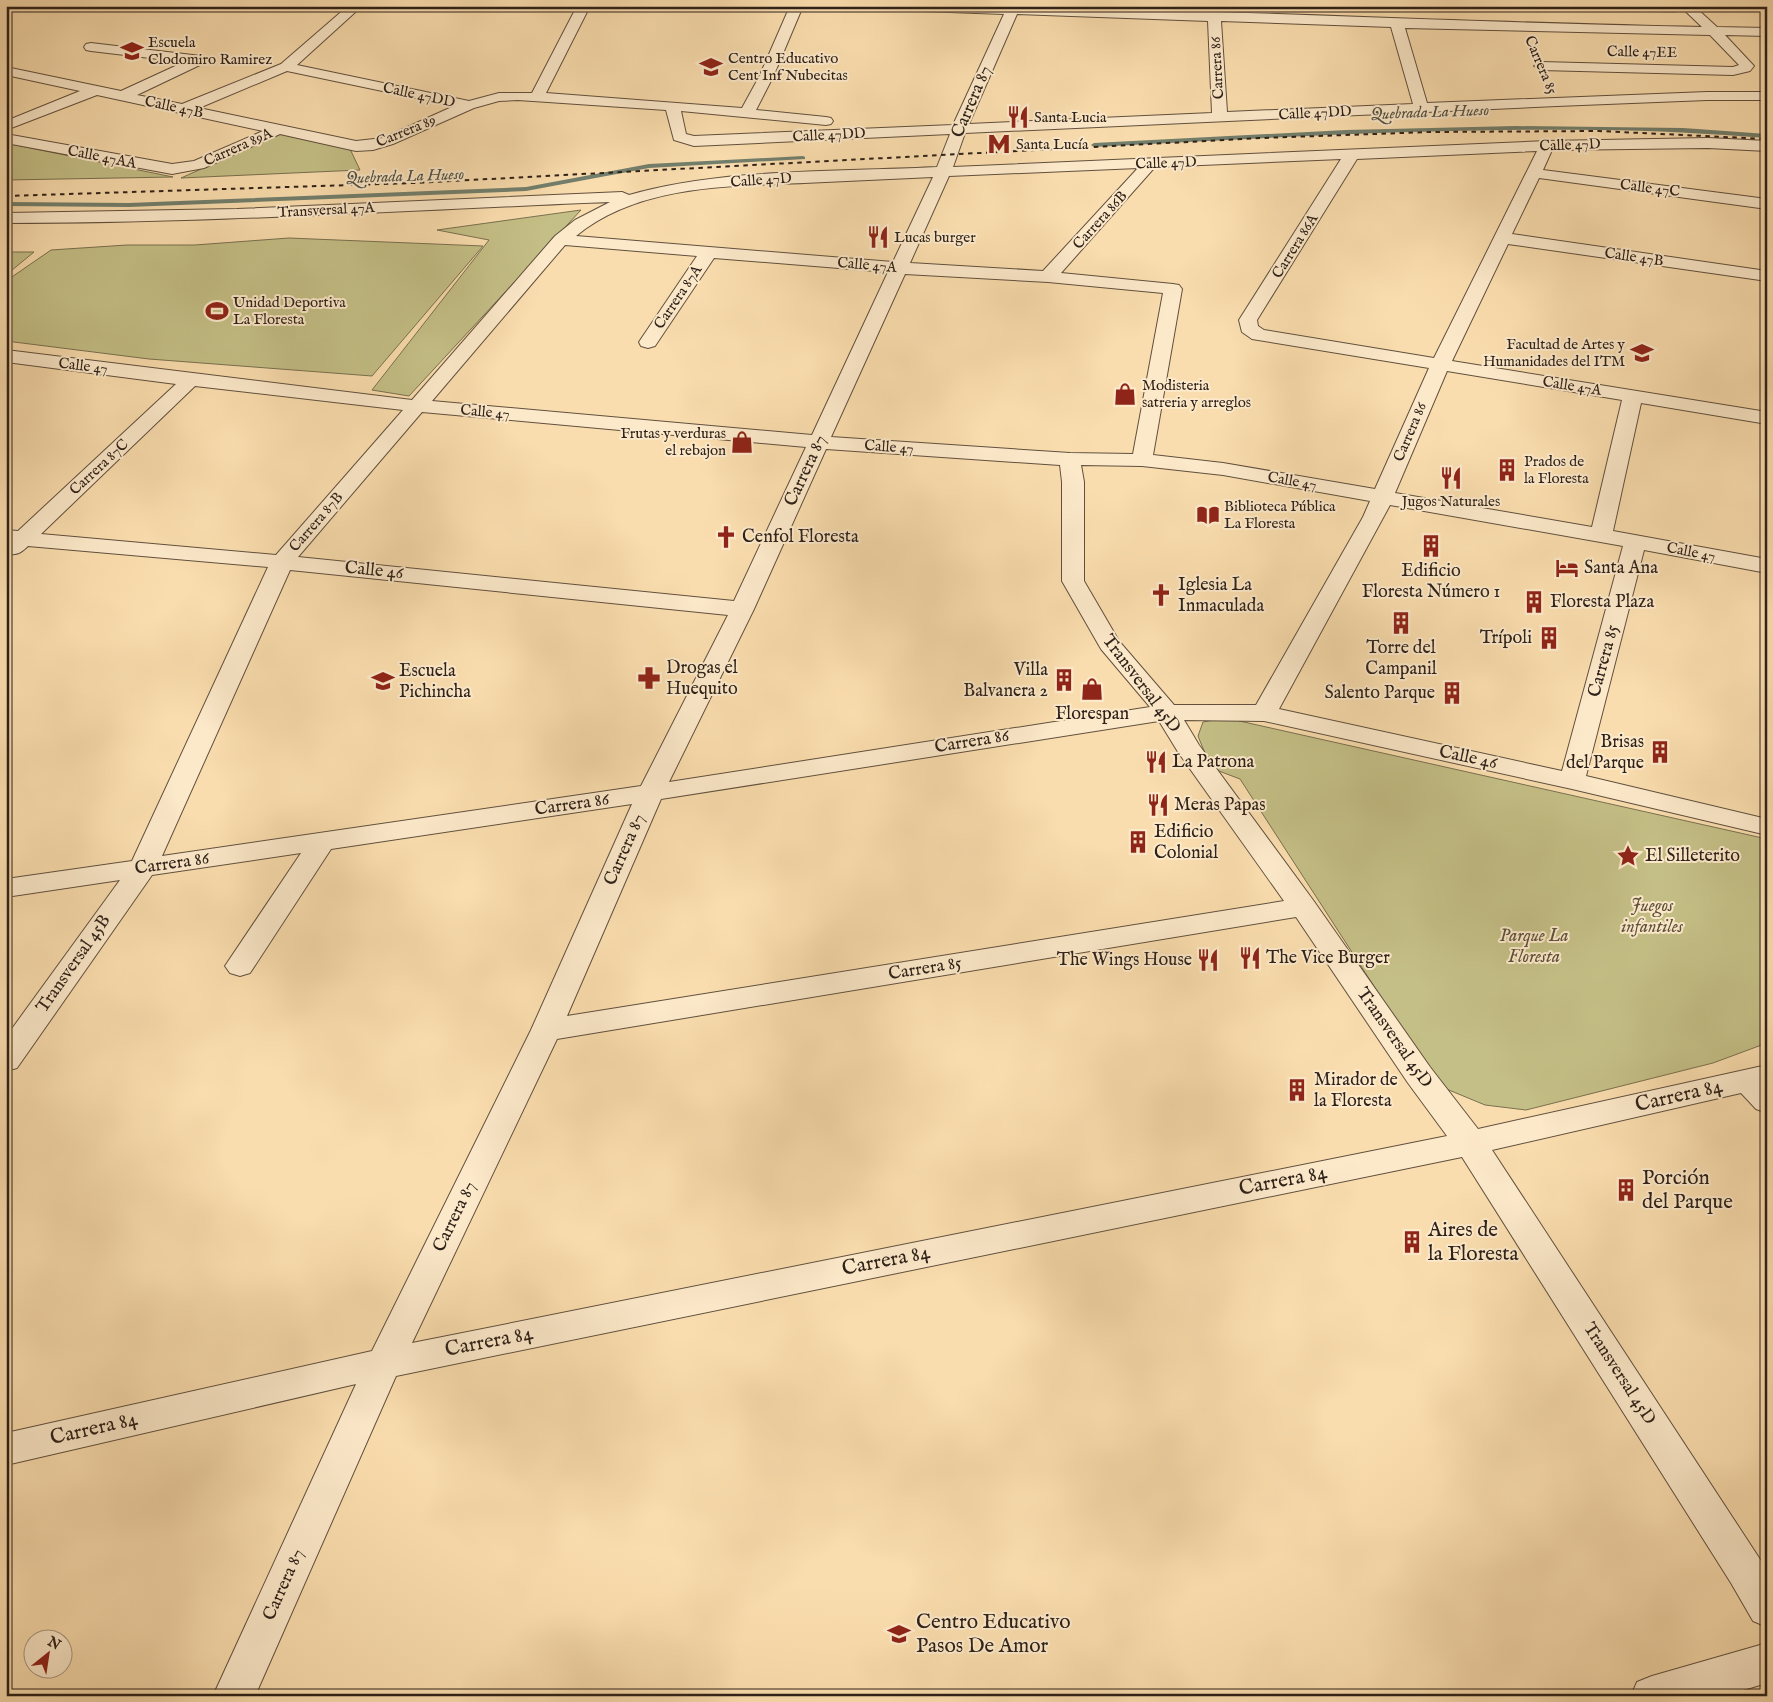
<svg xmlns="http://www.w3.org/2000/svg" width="1773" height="1702" viewBox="0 0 1773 1702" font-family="'IM FELL English',serif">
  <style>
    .green { fill: #c4bf86; stroke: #797050 }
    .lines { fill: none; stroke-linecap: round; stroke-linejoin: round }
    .stream { fill: #727f6d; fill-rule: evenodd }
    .minor-casing { stroke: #61503e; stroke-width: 2 }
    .minor { fill: #fce9ca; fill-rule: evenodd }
    .rail { stroke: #2e2119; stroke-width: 2; stroke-dasharray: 4.5 4.5; stroke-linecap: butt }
    .labels { text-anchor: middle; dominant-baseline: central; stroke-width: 4; stroke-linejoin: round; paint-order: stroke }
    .far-poi-label { font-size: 15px; fill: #2e2119; stroke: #fce9ca; text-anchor: start }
    .far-street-label { font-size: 15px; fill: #2e2119; stroke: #fce9ca }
    .far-water-label { font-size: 16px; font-style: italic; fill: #505043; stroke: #fce9ca }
    .street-label { font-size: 18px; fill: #2e2119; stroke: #fce9ca }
    .poi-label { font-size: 18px; fill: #2e2119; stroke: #fce9ca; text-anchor: start }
    .park-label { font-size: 18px; font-style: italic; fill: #5b503a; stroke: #fce9ca }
    .near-street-label { font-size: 21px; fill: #2e2119; stroke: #fce9ca }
    .near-poi-label { font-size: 21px; fill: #2e2119; stroke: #fce9ca; text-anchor: start }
  </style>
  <rect width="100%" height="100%" fill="#faddae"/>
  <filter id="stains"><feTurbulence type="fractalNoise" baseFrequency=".004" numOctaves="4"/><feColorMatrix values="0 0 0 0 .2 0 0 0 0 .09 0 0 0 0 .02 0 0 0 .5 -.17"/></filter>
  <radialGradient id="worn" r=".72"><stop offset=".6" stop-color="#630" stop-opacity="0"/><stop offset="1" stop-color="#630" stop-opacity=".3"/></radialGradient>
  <path class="green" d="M1454,6H1667L1674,7L1675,12Z
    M279,134L350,149L360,170L181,178Z
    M6,143L173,177L6,180Z
    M581,210L409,396L372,390L489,240L437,230Z
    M289,238L483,246L372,376L149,359L6,341V281L51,250L127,245H195Z
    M6,252H34L6,275Z
    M1226,718L1767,839V1043L1713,1063L1526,1110L1485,1105L1444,1088L1412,1045L1240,779L1211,768L1198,736L1203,722Z"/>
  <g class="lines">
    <path class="stream" d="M1682,6L1767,8V12L1685,8Z
      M1515,126L1683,128L1767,134V138C1710,134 1653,130 1597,130C1429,128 1262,138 1094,147L1091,145L1094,143L1346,130Z
      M803,156L805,157V159L649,168L526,191L129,207L6,206V202L129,203L526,187L649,164Z"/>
    <defs>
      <path id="minor" d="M348,6H362L297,65L469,101L499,93H532L577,6H590L546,93L742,108L759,77L790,6H803L773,77L756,110L826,117L831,118L833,121L831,124L826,125L681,111L686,134L694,136L953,125L1004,14L894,10L888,6C1159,6 1431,22 1702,27L1680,6H1694L1717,27L1767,28V36L1725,35L1754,66L1750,71L1733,75L1541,70L1534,66L1541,62L1733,67L1739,65L1710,35L1405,28L1427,103L1707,92H1767V100H1707L1557,106L965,133L953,167L1547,141L1708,138L1767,141V151L1708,148L1552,150L1543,170L1767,199V209L1539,178L1512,234L1767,271V281L1508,244L1452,361L1767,412V424L1641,403L1613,531L1767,559V573L1644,550L1586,776L1767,819V835L1572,789L1264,721L1184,720L1199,745L1313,900L1430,1067L1478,1129L1767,1065V1113L1756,1109L1741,1093L1492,1150L1767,1570V1627L1753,1621L1731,1583L1462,1157L396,1376L255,1696H213L356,1384L6,1465V1433L372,1351L531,1030L632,804L331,849L250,973L240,976L230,973L225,966L301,853L152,875L17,1068L6,1071V1037L120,880L6,897V879L132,861L268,567L28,546C21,553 16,556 6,553V530L18,531L176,384L6,362V350L412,400L555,236L575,220L610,202C409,210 208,223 6,223V213L237,209L622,192L629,195C724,168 838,172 937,167L950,134L694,146L674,140L666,110L518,100L499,101L474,108L393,144L373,150L356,151L280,134L204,168L172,174L6,143V134L172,164L194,161L263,131L97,95L6,130V121L80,91L6,75V67L121,91L184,62L91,51L86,50L84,47L86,44L91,43L201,56L204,61L202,64L137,95L182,104L281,64ZM1017,14L1208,21L1212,113L969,124ZM1221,21L1391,27L1413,104L1227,112ZM287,71L454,106L383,138L356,141L199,108ZM1537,151L1434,358L1264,330L1258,326L1257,320L1357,159ZM1341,159L1239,320L1242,332L1252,339L1429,368L1375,489L1223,463L1153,455L1182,289L1179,285L1173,284L1061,273L1155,167ZM1138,168L1043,271L910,263L949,176ZM933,177L893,262L576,236C638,185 728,186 804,183C847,181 890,179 933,177ZM565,245L697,256L639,342L641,346L648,348L655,346L714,258L888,272L812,435L432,401ZM905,274L1048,282L1163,293L1133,454L1070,453L831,437ZM1447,371L1622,400L1592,527L1395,493ZM195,386L403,410L276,555L41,534ZM422,412L806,447L734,601L298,557ZM826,449L1060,465L1062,482V581L1101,649L1150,707L669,782L754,609ZM1081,465L1142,466L1223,475L1370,501L1363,517L1256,705H1174L1119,641L1084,581V482ZM1390,505L1623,546L1562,771L1279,709ZM290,570L728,615L641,786L162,856ZM1159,721L1178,752L1284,901L567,1016L661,799ZM1296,917L1408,1083L1447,1136L412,1343L557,1039Z
        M1767,1643V1683L1723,1696H1631L1637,1682L1652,1676Z"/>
    </defs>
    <use href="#minor" class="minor-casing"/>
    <use href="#minor" class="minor"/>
    <path class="rail" d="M6,196L414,183L1262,138L1430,132L1599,131L1767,139"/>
  </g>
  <defs>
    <symbol id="school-bare" viewBox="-9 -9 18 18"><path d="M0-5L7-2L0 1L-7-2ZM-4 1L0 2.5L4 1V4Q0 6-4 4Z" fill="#8f2418" stroke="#fce9ca" stroke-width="2.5" paint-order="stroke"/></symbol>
    <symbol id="restaurant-bare" viewBox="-9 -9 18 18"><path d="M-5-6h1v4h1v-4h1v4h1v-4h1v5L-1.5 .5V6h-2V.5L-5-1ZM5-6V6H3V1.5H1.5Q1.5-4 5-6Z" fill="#8f2418" stroke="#fce9ca" stroke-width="2.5" paint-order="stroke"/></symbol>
    <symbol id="metro-bare" viewBox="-9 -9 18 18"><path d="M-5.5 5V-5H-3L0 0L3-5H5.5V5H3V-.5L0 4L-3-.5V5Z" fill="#8f2418" stroke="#fce9ca" stroke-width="2.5" paint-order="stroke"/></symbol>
    <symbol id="stadium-bare" viewBox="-9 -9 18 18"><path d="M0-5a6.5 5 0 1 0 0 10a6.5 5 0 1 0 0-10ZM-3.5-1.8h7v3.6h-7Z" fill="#8f2418" stroke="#fce9ca" stroke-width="2.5" paint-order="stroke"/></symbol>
    <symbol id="university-bare" viewBox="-9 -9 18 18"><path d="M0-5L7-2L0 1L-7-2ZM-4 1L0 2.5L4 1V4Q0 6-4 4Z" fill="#8f2418" stroke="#fce9ca" stroke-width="2.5" paint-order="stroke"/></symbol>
    <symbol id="shop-bare" viewBox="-9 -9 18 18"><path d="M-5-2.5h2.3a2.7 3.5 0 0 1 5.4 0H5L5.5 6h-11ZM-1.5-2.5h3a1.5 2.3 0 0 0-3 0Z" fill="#8f2418" stroke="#fce9ca" stroke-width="2.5" paint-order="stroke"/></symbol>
    <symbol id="building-bare" viewBox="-9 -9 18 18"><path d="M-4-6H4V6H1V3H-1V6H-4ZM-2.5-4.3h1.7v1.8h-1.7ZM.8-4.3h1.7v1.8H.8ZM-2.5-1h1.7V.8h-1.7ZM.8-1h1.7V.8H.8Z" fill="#8f2418" stroke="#fce9ca" stroke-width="2.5" paint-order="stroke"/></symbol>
    <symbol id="library-bare" viewBox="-9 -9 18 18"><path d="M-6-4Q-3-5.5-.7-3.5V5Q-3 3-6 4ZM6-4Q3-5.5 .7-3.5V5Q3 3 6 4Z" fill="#8f2418" stroke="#fce9ca" stroke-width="2.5" paint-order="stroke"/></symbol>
    <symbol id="church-bare" viewBox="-9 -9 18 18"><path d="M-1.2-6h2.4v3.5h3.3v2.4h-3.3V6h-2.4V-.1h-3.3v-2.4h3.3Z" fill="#8f2418" stroke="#fce9ca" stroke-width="2.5" paint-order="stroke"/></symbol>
    <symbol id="hotel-bare" viewBox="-9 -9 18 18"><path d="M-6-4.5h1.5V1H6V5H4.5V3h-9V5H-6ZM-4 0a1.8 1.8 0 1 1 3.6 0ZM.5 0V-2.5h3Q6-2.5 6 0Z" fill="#8f2418" stroke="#fce9ca" stroke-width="2.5" paint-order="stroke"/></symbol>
    <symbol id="pharmacy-bare" viewBox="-9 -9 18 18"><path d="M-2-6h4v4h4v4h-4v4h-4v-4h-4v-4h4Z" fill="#8f2418" stroke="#fce9ca" stroke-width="2.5" paint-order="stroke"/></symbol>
    <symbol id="sight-bare" viewBox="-9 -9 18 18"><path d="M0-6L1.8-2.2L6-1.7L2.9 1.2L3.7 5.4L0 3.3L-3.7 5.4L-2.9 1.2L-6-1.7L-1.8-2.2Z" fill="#8f2418" stroke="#fce9ca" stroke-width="2.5" paint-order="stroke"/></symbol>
  </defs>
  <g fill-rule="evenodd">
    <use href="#school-bare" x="116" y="35" width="32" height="32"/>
    <use href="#school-bare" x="695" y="51" width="32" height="32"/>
    <use href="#restaurant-bare" x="1002" y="101" width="32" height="32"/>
    <use href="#metro-bare" x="983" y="128" width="32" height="32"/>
    <use href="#restaurant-bare" x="862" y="221" width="32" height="32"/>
    <use href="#stadium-bare" x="201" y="295" width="32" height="32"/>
    <use href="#university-bare" x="1626" y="337" width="32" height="32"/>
    <use href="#shop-bare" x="1109" y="378" width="32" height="32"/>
    <use href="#shop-bare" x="726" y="426" width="32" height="32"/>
    <use href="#building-bare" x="1491" y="454" width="32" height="32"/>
    <use href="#restaurant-bare" x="1435" y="462" width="32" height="32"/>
    <use href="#library-bare" x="1192" y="499" width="32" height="32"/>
    <use href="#church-bare" x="710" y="521" width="32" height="32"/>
    <use href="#building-bare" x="1415" y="530" width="32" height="32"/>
    <use href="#hotel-bare" x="1551" y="552" width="32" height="32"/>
    <use href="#church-bare" x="1145" y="579" width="32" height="32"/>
    <use href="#building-bare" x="1518" y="586" width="32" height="32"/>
    <use href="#building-bare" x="1385" y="607" width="32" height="32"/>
    <use href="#building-bare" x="1533" y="622" width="32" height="32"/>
    <use href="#pharmacy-bare" x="633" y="662" width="32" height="32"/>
    <use href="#building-bare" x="1048" y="664" width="32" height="32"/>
    <use href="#school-bare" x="367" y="665" width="32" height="32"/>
    <use href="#shop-bare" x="1076" y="673" width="32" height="32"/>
    <use href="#building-bare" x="1436" y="677" width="32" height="32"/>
    <use href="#building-bare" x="1644" y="736" width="32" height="32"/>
    <use href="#restaurant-bare" x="1140" y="746" width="32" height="32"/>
    <use href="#restaurant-bare" x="1142" y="789" width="32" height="32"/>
    <use href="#building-bare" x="1122" y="826" width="32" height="32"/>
    <use href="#sight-bare" x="1612" y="840" width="32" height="32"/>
    <use href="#restaurant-bare" x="1234" y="942" width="32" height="32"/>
    <use href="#restaurant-bare" x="1192" y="944" width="32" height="32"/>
    <use href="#building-bare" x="1281" y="1074" width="32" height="32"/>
    <use href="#building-bare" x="1610" y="1174" width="32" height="32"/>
    <use href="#building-bare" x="1396" y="1226" width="32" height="32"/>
    <use href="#school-bare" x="883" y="1618" width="32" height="32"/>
  </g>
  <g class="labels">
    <g class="far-poi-label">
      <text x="148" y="42">Escuela<tspan x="148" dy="17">Clodomiro Ramirez</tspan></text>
      <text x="728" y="58">Centro Educativo<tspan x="728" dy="17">Cent Inf Nubecitas</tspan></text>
      <text x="1034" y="117">Santa Lucia</text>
      <text x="1016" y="144">Santa Lucía</text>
      <text x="894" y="237">Lucas burger</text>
      <text x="233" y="302">Unidad Deportiva<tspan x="233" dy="17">La Floresta</tspan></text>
      <text x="1625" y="344" text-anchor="end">Facultad de Artes y<tspan x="1625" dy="17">Humanidades del ITM</tspan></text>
      <text x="1142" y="385">Modisteria<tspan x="1142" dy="17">satreria y arreglos</tspan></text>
      <text x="726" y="433" text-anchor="end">Frutas y verduras<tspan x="726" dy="17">el rebajon</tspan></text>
      <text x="1524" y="461">Prados de<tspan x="1524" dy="17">la Floresta</tspan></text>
      <text x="1451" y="501" text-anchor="middle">Jugos Naturales</text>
      <text x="1224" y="506">Biblioteca Pública<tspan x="1224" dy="17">La Floresta</tspan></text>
    </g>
    <g class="far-street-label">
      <text transform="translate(1642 52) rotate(1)">Calle 47EE</text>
      <text transform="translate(1541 65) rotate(67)">Carrera 85</text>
      <text transform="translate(1217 68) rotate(-93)">Carrera 86</text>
      <text transform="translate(419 95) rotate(12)">Calle 47DD</text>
      <text transform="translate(174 107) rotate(12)">Calle 47B</text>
      <text transform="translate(1315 113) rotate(-3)">Calle 47DD</text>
      <text transform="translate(406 131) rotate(-22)">Carrera 89</text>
      <text transform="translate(829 135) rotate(-3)">Calle 47DD</text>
      <text transform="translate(1570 145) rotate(-2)">Calle 47D</text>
      <text transform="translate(238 147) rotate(-24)">Carrera 89A</text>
      <text transform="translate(102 157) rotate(11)">Calle 47AA</text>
      <text transform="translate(1166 163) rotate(-2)">Calle 47D</text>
      <text transform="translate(761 180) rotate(-4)">Calle 47D</text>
      <text transform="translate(1650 188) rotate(7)">Calle 47C</text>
      <text transform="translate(326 210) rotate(-3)">Transversal 47A</text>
      <text transform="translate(1100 220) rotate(-48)">Carrera 86B</text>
      <text transform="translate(1295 246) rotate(-58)">Carrera 86A</text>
      <text transform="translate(1634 257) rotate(8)">Calle 47B</text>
      <text transform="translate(867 265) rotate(5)">Calle 47A</text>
      <text transform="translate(678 297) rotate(-56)">Carrera 87A</text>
      <text transform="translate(83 366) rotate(7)">Calle 47</text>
      <text transform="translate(1572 386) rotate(9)">Calle 47A</text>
      <text transform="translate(485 412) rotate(5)">Calle 47</text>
      <text transform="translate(1410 432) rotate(-67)">Carrera 86</text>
      <text transform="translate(889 447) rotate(4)">Calle 47</text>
      <text transform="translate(99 467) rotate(-43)">Carrera 87C</text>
      <text transform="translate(1292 481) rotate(10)">Calle 47</text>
      <text transform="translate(316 522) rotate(-49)">Carrera 87B</text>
      <text transform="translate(1691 552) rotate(11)">Calle 47</text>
    </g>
    <g class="far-water-label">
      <text transform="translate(1430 113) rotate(-2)">Quebrada La Hueso</text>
      <text transform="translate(405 177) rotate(-2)">Quebrada La Hueso</text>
    </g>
    <g class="street-label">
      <text transform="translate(972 102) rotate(-67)">Carrera 87</text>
      <text transform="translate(806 471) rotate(-65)">Carrera 87</text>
      <text transform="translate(374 571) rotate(6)">Calle 46</text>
      <text transform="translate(1604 661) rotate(-75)">Carrera 85</text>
      <text transform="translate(1141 684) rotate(53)">Transversal 45D</text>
      <text transform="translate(972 742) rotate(-9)">Carrera 86</text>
      <text transform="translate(1468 758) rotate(12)">Calle 46</text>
      <text transform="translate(572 805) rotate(-8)">Carrera 86</text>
      <text transform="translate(625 850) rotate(-66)">Carrera 87</text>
      <text transform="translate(172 864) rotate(-8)">Carrera 86</text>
      <text transform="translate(74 964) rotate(-55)">Transversal 45B</text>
      <text transform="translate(925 969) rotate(-9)">Carrera 85</text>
      <text transform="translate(1394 1038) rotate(55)">Transversal 45D</text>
      <text transform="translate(455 1217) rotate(-64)">Carrera 87</text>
      <text transform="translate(1619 1374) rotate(57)">Transversal 45D</text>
      <text transform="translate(284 1585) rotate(-66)">Carrera 87</text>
    </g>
    <g class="poi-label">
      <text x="742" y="537">Cenfol Floresta</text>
      <text x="1584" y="568">Santa Ana</text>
      <text x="1431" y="571" text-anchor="middle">Edificio<tspan x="1431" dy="21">Floresta Número 1</tspan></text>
      <text x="1178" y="585">Iglesia La<tspan x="1178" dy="21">Inmaculada</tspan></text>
      <text x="1550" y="602">Floresta Plaza</text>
      <text x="1532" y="638" text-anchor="end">Trípoli</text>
      <text x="1401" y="648" text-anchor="middle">Torre del<tspan x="1401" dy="21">Campanil</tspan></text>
      <text x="666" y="668">Drogas el<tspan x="666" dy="21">Huequito</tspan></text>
      <text x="1048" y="670" text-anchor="end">Villa<tspan x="1048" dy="21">Balvanera 2</tspan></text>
      <text x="399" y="671">Escuela<tspan x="399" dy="21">Pichincha</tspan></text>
      <text x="1435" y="693" text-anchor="end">Salento Parque</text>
      <text x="1092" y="714" text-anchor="middle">Florespan</text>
      <text x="1644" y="742" text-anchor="end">Brisas<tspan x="1644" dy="21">del Parque</tspan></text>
      <text x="1172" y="762">La Patrona</text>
      <text x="1174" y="805">Meras Papas</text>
      <text x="1154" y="832">Edificio<tspan x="1154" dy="21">Colonial</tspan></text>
      <text x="1645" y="856">El Silleterito</text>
      <text x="1266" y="958">The Vice Burger</text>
      <text x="1192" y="960" text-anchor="end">The Wings House</text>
      <text x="1314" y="1080">Mirador de<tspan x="1314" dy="21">la Floresta</tspan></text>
    </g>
    <g class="park-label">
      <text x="1652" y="906">Juegos<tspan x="1652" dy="21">infantiles</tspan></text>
      <text x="1534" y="936">Parque La<tspan x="1534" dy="21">Floresta</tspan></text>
    </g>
    <g class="near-street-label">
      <text transform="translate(1679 1096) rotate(-13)">Carrera 84</text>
      <text transform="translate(1283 1181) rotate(-11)">Carrera 84</text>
      <text transform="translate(886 1261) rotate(-11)">Carrera 84</text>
      <text transform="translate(489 1342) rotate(-11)">Carrera 84</text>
      <text transform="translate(94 1429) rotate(-13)">Carrera 84</text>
    </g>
    <g class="near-poi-label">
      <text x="1642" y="1178">Porción<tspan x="1642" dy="24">del Parque</tspan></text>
      <text x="1428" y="1230">Aires de<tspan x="1428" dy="24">la Floresta</tspan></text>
      <text x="916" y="1622">Centro Educativo<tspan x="916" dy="24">Pasos De Amor</tspan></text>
    </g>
  </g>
  <rect width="1773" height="1702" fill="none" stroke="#faddae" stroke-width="25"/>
  <rect x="8" y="8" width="1758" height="1687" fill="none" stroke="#2e2119" stroke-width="2.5"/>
  <rect x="12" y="12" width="1748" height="1677" fill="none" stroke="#2e2119"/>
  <g transform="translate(48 1654) rotate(30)"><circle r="24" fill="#fce9ca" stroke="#aa9983"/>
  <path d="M0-4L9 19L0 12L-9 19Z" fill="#8f2418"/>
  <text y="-8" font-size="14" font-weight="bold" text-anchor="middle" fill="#2e2119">N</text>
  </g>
  <rect width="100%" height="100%" filter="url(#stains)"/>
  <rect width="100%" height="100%" fill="url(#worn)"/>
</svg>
